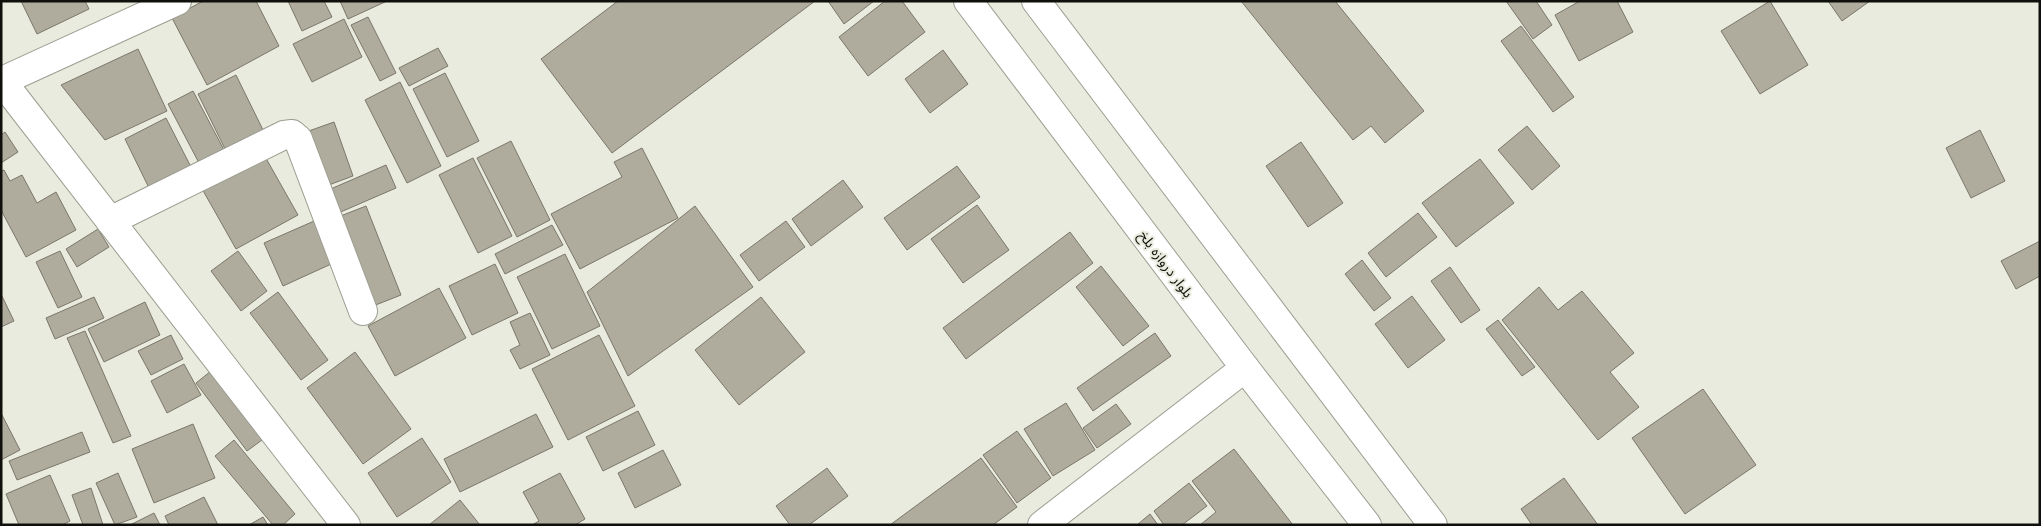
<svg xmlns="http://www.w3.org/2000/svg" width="2041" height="526" viewBox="0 0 2041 526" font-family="Arial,'Noto Sans Arabic',sans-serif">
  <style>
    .building { fill: #afac9e; stroke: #7b776a }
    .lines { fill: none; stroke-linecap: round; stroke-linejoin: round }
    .street-casing { stroke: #9b9e91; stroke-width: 30 }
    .primary-casing { stroke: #9b9e91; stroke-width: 30 }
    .street { stroke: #fff; stroke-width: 28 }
    .primary { stroke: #fff; stroke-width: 28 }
    .labels { text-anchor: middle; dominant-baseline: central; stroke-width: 4; stroke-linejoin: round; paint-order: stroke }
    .street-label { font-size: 14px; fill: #0f100b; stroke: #e8ebdd }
  </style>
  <rect width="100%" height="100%" fill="#e8ebdd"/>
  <path class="building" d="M21,1H85L89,9L37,34Z
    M203,1H256L279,46L207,85L172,18Z
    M288,1H324L332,17L302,31Z
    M340,1H387L348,19Z
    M618,1H815L612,153L541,59Z
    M828,1H874L844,24Z
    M885,1H902L925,32L868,76L839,37Z
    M1241,1H1335L1424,111L1385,143L1371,126L1353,140Z
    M1506,1H1536L1552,25L1533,39Z
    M1580,1H1617L1633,32L1579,61L1555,15Z
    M1770,1L1808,65L1760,94L1721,31Z
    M1828,1H1870L1842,21Z
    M368,17L396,73L380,81L351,25Z
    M344,19L362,57L312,82L293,44Z
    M1521,26L1574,97L1553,112L1501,41Z
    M438,48L448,66L409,86L399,68Z
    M138,49L167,111L105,140L61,85Z
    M943,50L968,84L930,113L905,79Z
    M445,73L479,141L447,157L413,89Z
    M236,75L265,134L227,153L198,94Z
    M400,82L441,166L407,183L365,100Z
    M193,91L224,150L199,163L168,104Z
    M166,118L192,169L150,190L125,139Z
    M334,122L353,176L326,186L306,132Z
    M1527,126L1560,166L1532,190L1498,150Z
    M1980,130L2005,181L1971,198L1946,148Z
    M5,132L18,152L1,163V135Z
    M511,141L550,220L517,237L477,158Z
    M1301,142L1343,203L1308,227L1266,166Z
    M642,148L678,218L580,269L551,214L622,177L614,162Z
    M263,153L298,215L236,249L201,187Z
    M473,158L512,236L478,253L439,175Z
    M1480,159L1514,203L1456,247L1422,203Z
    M386,165L396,188L336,214L326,191Z
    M957,166L980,197L907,250L884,218Z
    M4,170L10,181L22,175L37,203L56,192L76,230L26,257L1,210V171Z
    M843,180L863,207L811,246L792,219Z
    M977,205L1009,250L963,283L931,239Z
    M366,206L401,295L368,308L333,219Z
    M695,206L753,287L628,376L587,292Z
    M1418,213L1437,237L1386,277L1368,253Z
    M321,218L340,260L283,286L264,243Z
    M786,221L805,247L759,281L740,255Z
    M552,225L563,245L505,274L495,254Z
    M98,229L109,247L77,267L66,249Z
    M1070,232L1093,263L966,359L943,328Z
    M2040,241V276L2016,289L2001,261Z
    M60,251L82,297L58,308L36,262Z
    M238,251L267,291L241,311L211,271Z
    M565,254L600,326L552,349L517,277Z
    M1362,260L1391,298L1374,311L1345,274Z
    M495,264L518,313L472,335L449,286Z
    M1101,266L1149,326L1123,346L1076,287Z
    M1450,267L1480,310L1461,323L1431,281Z
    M1539,287L1558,310L1582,291L1634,353L1610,372L1639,407L1598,440L1502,320Z
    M439,288L466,338L395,376L368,326Z
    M278,292L328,360L301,380L250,313Z
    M1,294L14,321L1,327Z
    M1412,296L1445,340L1408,368L1375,324Z
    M94,297L104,318L55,339L46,318Z
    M761,297L805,352L739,405L695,350Z
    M145,302L160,335L104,362L88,329Z
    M530,313L550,355L520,369L510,350L520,345L510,322Z
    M1498,320L1535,367L1522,376L1486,329Z
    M85,331L131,436L113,443L67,338Z
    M1155,333L1171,356L1093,411L1077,388Z
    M171,335L183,359L151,375L138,351Z
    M599,335L635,406L568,440L532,369Z
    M355,352L411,429L363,464L307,388Z
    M184,364L201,395L167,413L151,381Z
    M211,371L262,440L247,451L196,383Z
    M1703,389L1756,465L1685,514L1632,438Z
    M1066,403L1095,450L1053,476L1024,429Z
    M1116,404L1131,424L1097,448L1083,428Z
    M638,411L655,445L603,471L586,437Z
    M1,413L20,450L1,460Z
    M536,414L553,447L460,492L444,459Z
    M193,424L215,478L154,503L132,449Z
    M1017,431L1051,478L1017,503L983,455Z
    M82,432L90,452L17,480L9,461Z
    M422,438L451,482L397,517L368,473Z
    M234,440L295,514L283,525H273L215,456Z
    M1234,449L1293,525H1200L1216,512L1192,481Z
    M663,450L681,485L635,508L618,473Z
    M981,458L1017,507L993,525H890Z
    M827,468L848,496L809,525H790L776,506Z
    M118,473L137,517L115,525L96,483Z
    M560,473L585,519L575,525H532L539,521L523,492Z
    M50,475L70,521L62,525H19L6,494Z
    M1564,478L1598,525H1532L1521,509Z
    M1189,483L1207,506L1182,525H1164L1154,511Z
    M91,488L103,525H83L72,495Z
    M204,497L218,525H169L165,516Z
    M460,500L480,525H429Z
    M154,513L160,525H130Z
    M1150,514L1158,525H1137Z
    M263,517L268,525H249Z"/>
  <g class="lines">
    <defs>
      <path id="street" d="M1,80L346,525
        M2,81L177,1
        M110,221L284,135L292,134L298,139L363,311
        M1042,525L1245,368"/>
      <path id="primary" d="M968,1L1245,368L1367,525
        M1036,1L1433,525"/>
    </defs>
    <use href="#street" class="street-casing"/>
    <use href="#primary" class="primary-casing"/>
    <use href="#street" class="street"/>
    <use href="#primary" class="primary"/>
  </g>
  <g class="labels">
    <g class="street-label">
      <text transform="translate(1166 264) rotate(53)">بلوار دروازه بلخ</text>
    </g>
  </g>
  <rect width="2041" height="526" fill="none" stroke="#0f100b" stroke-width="5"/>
</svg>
